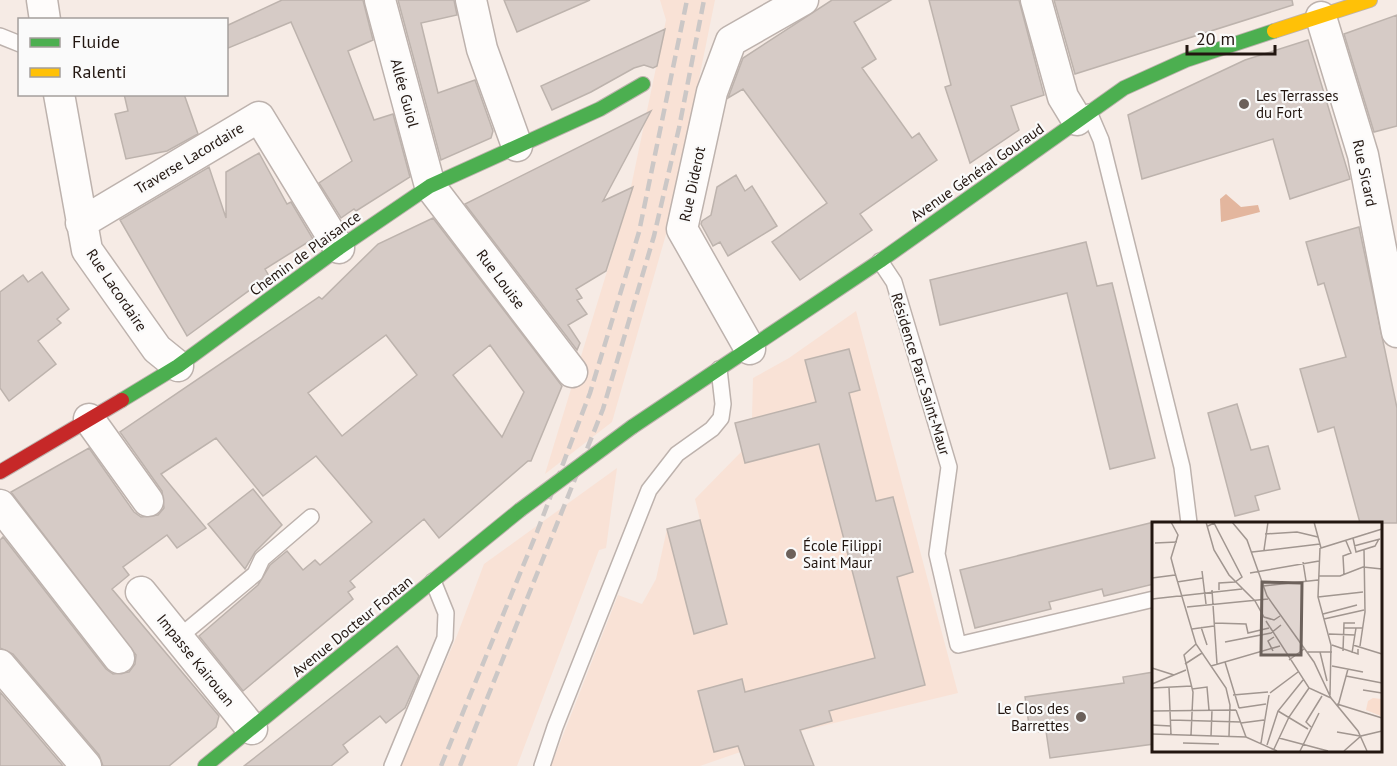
<svg xmlns="http://www.w3.org/2000/svg" width="1397" height="766" viewBox="0 0 1397 766" font-family="'PT Sans',sans-serif">
  <style>
    .built { fill: #f9e2d6 }
    .water { fill: #e3b69e }
    .building { fill: #d6cbc6; stroke: #bdb3ad; stroke-width: 1.5; fill-rule: evenodd }
    .lines { fill: none; stroke-linecap: round; stroke-linejoin: round }
    .lane-casing { stroke: #bdb2ad; stroke-width: 18 }
    .street-casing { stroke: #bdb2ad; stroke-width: 33 }
    .fast-casing { stroke: #bdb2ad; stroke-width: 16 }
    .slow-casing { stroke: #bdb2ad; stroke-width: 16 }
    .jam-casing { stroke: #bdb2ad; stroke-width: 16 }
    .lane { stroke: #fefcfb; stroke-width: 15 }
    .street { stroke: #fefcfb; stroke-width: 30 }
    .fast { stroke: #4caf50; stroke-width: 14 }
    .slow { stroke: #ffc107; stroke-width: 14 }
    .jam { stroke: #c62828; stroke-width: 14 }
    .rail { stroke: #cbc7c6; stroke-width: 4.5; stroke-dasharray: 12 6; stroke-linecap: butt }
    .fast-bridge-casing { stroke: #bdb2ad; stroke-width: 16; stroke-linecap: butt }
    .fast-bridge { stroke: #4caf50; stroke-width: 14 }
    .poi-dot { fill: #6c615b; stroke: #fafafa; stroke-width: 2 }
    .labels { text-anchor: middle; dominant-baseline: central; stroke-width: 4.5; stroke-linejoin: round; paint-order: stroke }
    .street-label { font-size: 15px; fill: #221610; stroke: #fafafa }
    .poi-label { font-size: 15px; fill: #221610; stroke: #fafafa; text-anchor: start }
    .inset-road { fill: none; stroke: #a19690; stroke-width: 1.5 }
    .view { fill: #6c615b; fill-opacity: 0.15; stroke: #6c615b; stroke-width: 3 }
    .inset-edge { fill: none; stroke: #221610; stroke-width: 3 }
  </style>
  <rect width="100%" height="100%" fill="#f6ebe5"/>
  <path class="built" d="M660,0H715L671,217L612,422L545,474L627,206L666,20Z
    M856,311L958,693L801,731L700,766H551L618,595L642,604L656,579L667,529L700,520L695,499L742,451L735,423L752,418L753,378L789,358Z
    M617,468L606,548L599,550L517,766H400L456,638L484,564Z"/>
  <path class="water" d="M1226,194L1241,207L1258,205L1260,212L1221,222L1220,199Z"/>
  <path class="building" d="M282,0H363L373,40L348,51L374,120L393,114L410,177L356,211L354,209L341,218L319,183L352,161L291,22L226,49V26Z
    M398,0H454L457,15L421,23L438,93L475,80L493,131L491,138L441,160Z
    M504,0H590L517,32Z
    M832,0H891L854,22L876,59L862,68L912,138L919,133L937,160L860,214L872,230L800,280L772,242L827,203L743,89L728,98L743,58Z
    M929,0H1019L1044,95L1011,106L1019,130L970,163L945,87L951,85Z
    M1054,0H1292L1293,5L1075,74Z
    M1397,15V126L1374,132L1344,34Z
    M665,29L657,66L653,68L644,65L634,68L591,92L552,110L541,86Z
    M1308,40L1350,179L1290,199L1273,139L1142,179L1128,115L1245,60Z
    M124,94H184L198,134L167,151L126,159L115,114L128,111Z
    M651,111L603,201L633,187L606,271L576,289L582,298L577,300L587,314L568,325L580,343L577,350L465,204Z
    M259,153L287,204L291,202L313,239L265,269L269,276L187,336L120,220L209,167L226,218V172Z
    M736,175L745,191L752,186L777,226L728,256L720,242L713,246L701,224L702,221L711,215L717,187Z
    M433,218L562,386L531,461H528L439,538L424,519L350,581L355,587L348,592L353,599L243,691L199,636L258,585L270,565L287,551L303,570L315,560L320,565L372,522L316,456L263,496L216,438L161,474L206,528L177,548L167,535L123,567L129,575L112,589L219,716L216,727L169,766H103L99,755L13,654L0,648V540L3,537L106,669L113,674L129,672L135,664L136,655L11,492L89,448L134,512L141,517L158,515L164,508L162,491L120,432L319,297L322,299L378,244ZM386,335L417,375L342,436L308,393ZM490,345L524,392L502,437L453,375Z
    M1359,227L1397,408V523H1360L1334,427L1318,432L1300,369L1346,357L1324,283L1318,285L1306,242Z
    M1086,242L1097,286L1112,283L1155,458L1110,469L1067,293L940,325L930,280Z
    M42,272L69,309L57,319L61,323L38,341L56,364L9,401L0,388V292L23,275L28,282Z
    M849,349L860,390L849,393L876,501L893,497L913,572L897,577L925,685L829,711L832,721L800,730L814,766H745L738,746L714,752L698,691L742,679L745,692L875,658L819,444L745,463L735,423L816,402L805,360Z
    M1237,404L1251,450L1268,446L1280,489L1255,496L1259,510L1235,516L1208,413Z
    M253,489L282,525L255,552L245,569L208,524Z
    M700,520L727,624L694,634L667,529Z
    M1154,522V584L1104,596L1102,589L1049,602L1051,609L975,628L960,570Z
    M397,646L419,676L405,708L386,723L380,716L343,745L348,752L331,766H244Z
    M1154,672V744L1050,758L1046,731L1039,732L1038,724L1029,725L1025,697L1124,683L1123,677Z
    M0,692L63,766H0Z"/>
  <g class="lines">
    <defs>
      <path id="lane" d="M0,36L20,44
        M1089,112L1101,140L1182,467L1189,523
        M880,261L894,282L949,467L937,554L958,645L1154,599
        M178,638L255,574L262,559L311,517
        M392,766L445,638L446,613L433,581
        M542,766L555,727L649,490L677,454L712,429L721,418L723,404L719,369"/>
      <path id="street" d="M42,0L45,20
        M380,0L430,186L572,372
        M471,0L482,49L517,146
        M1036,0L1063,97L1077,120
        M1321,17L1363,155L1397,332
        M59,94L87,250L157,349L178,366
        M81,223L259,117L339,248
        M750,349L682,229L712,92L731,41L803,0
        M89,419L148,501
        M0,505L119,658
        M141,592L252,729
        M0,665L86,766"/>
      <path id="fast" d="M122,400L178,366L339,248L430,186L600,109L643,84
        M632,427L880,261L1124,88L1186,60L1274,31
        M205,766L520,510"/>
      <path id="slow" d="M1274,31L1370,0"/>
      <path id="jam" d="M0,472L122,400"/>
    </defs>
    <use href="#lane" class="lane-casing"/>
    <use href="#street" class="street-casing"/>
    <use href="#fast" class="fast-casing"/>
    <use href="#slow" class="slow-casing"/>
    <use href="#jam" class="jam-casing"/>
    <use href="#lane" class="lane"/>
    <use href="#street" class="street"/>
    <use href="#fast" class="fast"/>
    <use href="#slow" class="slow"/>
    <use href="#jam" class="jam"/>
    <path class="rail" d="M441,766L537,532L590,393L639,232L687,0
      M460,766L603,409L654,236L679,128L704,0"/>
    <defs>
      <path id="fast-bridge" d="M520,510L632,427"/>
    </defs>
    <use href="#fast-bridge" class="fast-bridge-casing"/>
    <use href="#fast-bridge" class="fast-bridge"/>
  </g>
  <g class="poi-dot">
    <circle cx="1244" cy="104" r="6"/>
    <circle cx="791" cy="554" r="6"/>
    <circle cx="1081" cy="717" r="6"/>
  </g>
  <g class="labels">
    <g class="street-label">
      <text transform="translate(405 93) rotate(75)">Allée Guiol</text>
      <text transform="translate(189 158) rotate(-31)">Traverse Lacordaire</text>
      <text transform="translate(977 172) rotate(-35)">Avenue Général Gouraud</text>
      <text transform="translate(1365 173) rotate(78)">Rue Sicard</text>
      <text transform="translate(692 184) rotate(-78)">Rue Diderot</text>
      <text transform="translate(305 253) rotate(-36)">Chemin de Plaisance</text>
      <text transform="translate(501 279) rotate(53)">Rue Louise</text>
      <text transform="translate(117 290) rotate(56)">Rue Lacordaire</text>
      <text transform="translate(921 374) rotate(73)">Résidence Parc Saint-Maur</text>
      <text transform="translate(352 626) rotate(-39)">Avenue Docteur Fontan</text>
      <text transform="translate(196 660) rotate(51)">Impasse Kairouan</text>
    </g>
    <g class="poi-label">
      <text x="1256" y="95">Les Terrasses<tspan x="1256" dy="17">du Fort</tspan></text>
      <text x="803" y="545">École Filippi<tspan x="803" dy="17">Saint Maur</tspan></text>
      <text x="1069" y="708" text-anchor="end">Le Clos des<tspan x="1069" dy="17">Barrettes</tspan></text>
    </g>
  </g>
  <g transform="translate(1152 522)">
    <rect width="230" height="230" fill="#f6ebe5"/>
    <path d="M221,176L229,177V194L214,188L216,179Z" fill="#f9ddce"/>
    <path class="inset-road" d="M19,0L26,13L19,36L23,51L44,122L74,166L78,183L77,214M54,0L62,28L77,53L103,79L112,95L122,98L128,94M80,0L95,18L115,74L162,140L179,176L206,209L215,229M162,0L169,26L230,7M56,4L62,1L90,55L83,60L67,61V68M113,12L145,10L166,15M201,16L204,30L223,24L227,17M3,21L25,20M202,24L228,17M168,26L166,75L179,123L178,173M112,28L116,0M100,30L168,22M151,40L154,59M50,49L54,82M98,51L167,39M192,52L191,34L199,31L194,19M167,54H188L211,45L230,47M0,56L23,53M25,60L51,56M111,64L166,58M60,68L65,142M166,75L211,70M0,77L90,67M35,85L116,77M171,92L205,83M172,97L212,88M114,99L157,166L179,176M62,101L94,102L96,111L117,106M49,105L55,123M192,106H211M40,107L62,104M177,112L203,113M73,120L119,111L129,103M180,123L206,132V127M201,123L230,132M208,124L213,90L212,27M121,129L116,119L122,115M191,129L192,101H203M155,130H180M168,130L175,159M200,131L204,106M137,138L152,127M73,140L87,186M33,142L50,131M59,144L128,124M180,144L211,150M0,146L22,153M194,154L230,161M0,162L34,148M17,165L19,213M0,166L40,164M40,167L55,165L57,188M211,168L230,171M118,171L146,150M81,173L116,170M185,182L230,196M186,184L196,147M87,186L114,182M84,188L94,215M0,189L84,188M126,189L156,207M19,198L89,200M89,201L112,198M0,203L19,204M159,205L154,200L170,174M185,210L208,214M0,212L94,215L125,229M39,213L41,170L32,133L44,122M59,214L60,188M127,216L176,229M31,221L67,222M109,221L117,173M115,223L126,189L151,158M122,227L137,195L157,166M148,229L167,191M192,229L209,214L230,209"/>
    <path class="view" d="M110,60L150,61L149,133H109Z"/>
    <rect width="230" height="230" class="inset-edge"/>
  </g>
  <rect x="18" y="18" width="210" height="78" fill="#fafafa" stroke="#a49f9c" stroke-width="1.5"/>
  <rect x="30" y="38" width="30" height="9" fill="#4caf50" stroke="#a49f9c" stroke-width="1.5"/>
  <text x="72" y="48" font-size="18" fill="#221610">Fluide</text>
  <rect x="30" y="68" width="30" height="9" fill="#ffc107" stroke="#a49f9c" stroke-width="1.5"/>
  <text x="72" y="78" font-size="18" fill="#221610">Ralenti</text>
  <path d="M1187 45v9h88v-9" fill="none" stroke="#221610" stroke-width="3"/>
  <text x="1196" y="45" font-size="18" fill="#221610" stroke="#fafafa" stroke-width="4.5" paint-order="stroke">20 m</text>
</svg>
